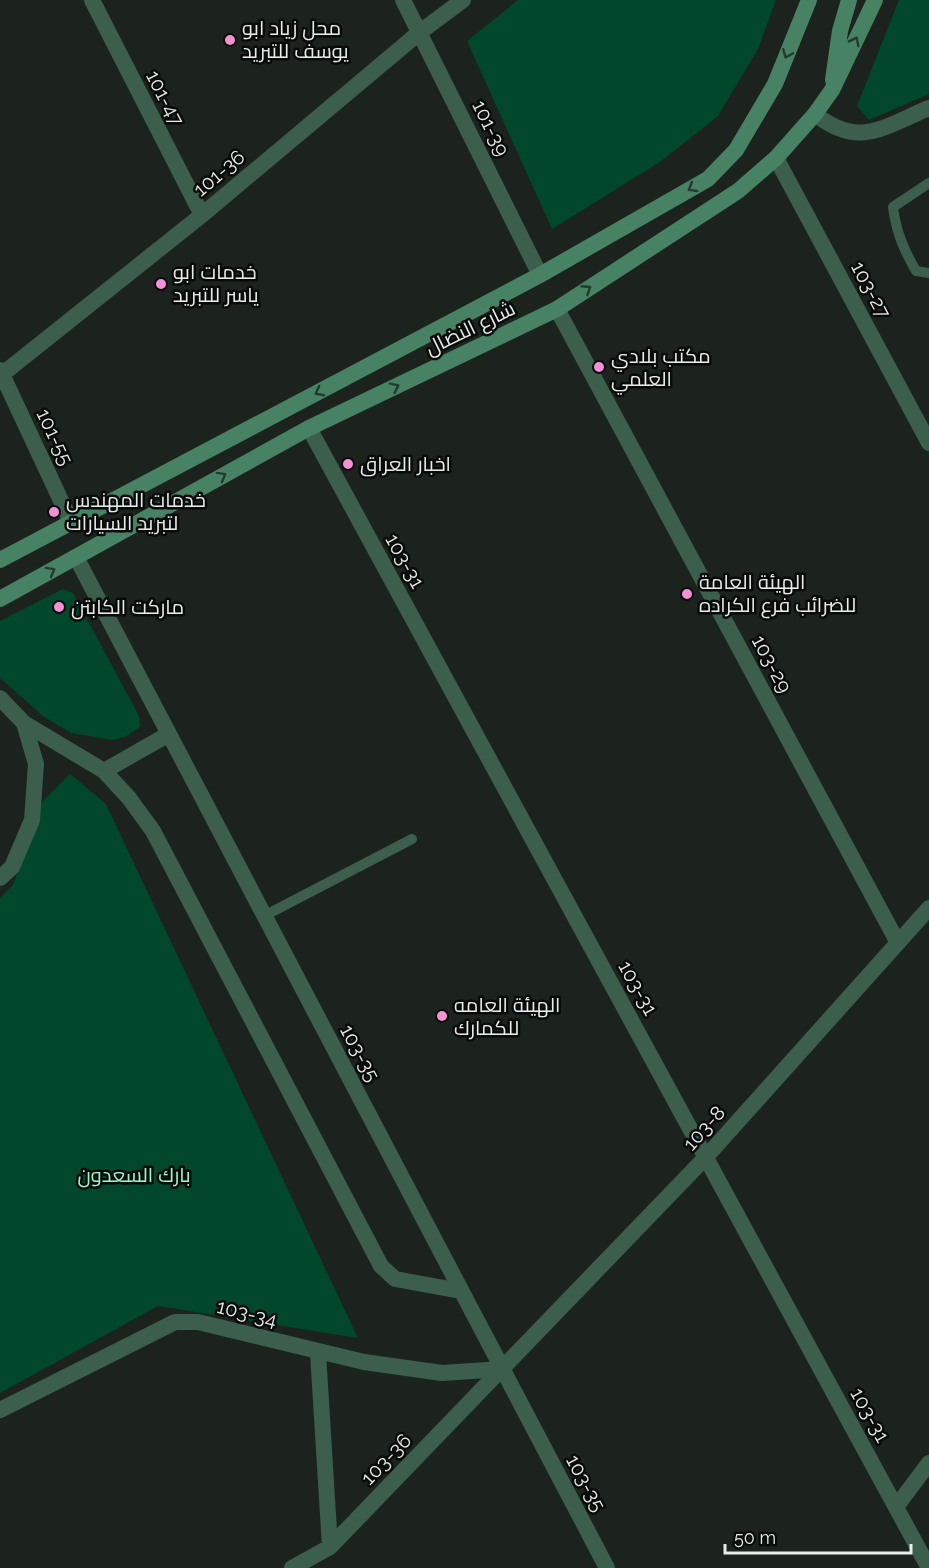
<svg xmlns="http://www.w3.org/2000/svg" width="929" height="1568" viewBox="0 0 929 1568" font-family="Raleway,Cairo,sans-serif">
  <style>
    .green { fill: #01472c }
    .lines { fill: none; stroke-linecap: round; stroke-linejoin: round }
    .service { stroke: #3b5f4c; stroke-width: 10 }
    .minor { stroke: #3b5f4c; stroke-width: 16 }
    .secondary { stroke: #478264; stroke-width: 16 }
    .oneway { stroke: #223b2e }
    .poi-dot { fill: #f491d4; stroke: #090b0a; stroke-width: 2 }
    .labels { text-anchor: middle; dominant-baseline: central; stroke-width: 5; stroke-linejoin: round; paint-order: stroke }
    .poi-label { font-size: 20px; fill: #e8ecea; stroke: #090b0a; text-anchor: start }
    .street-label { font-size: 20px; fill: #e8ecea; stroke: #090b0a }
    .park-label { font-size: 20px; fill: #99fbc8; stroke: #090b0a }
  </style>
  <rect width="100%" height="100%" fill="#1c231f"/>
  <path class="green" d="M518,0H776L758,49L718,116L660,162L552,229L467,41Z
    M899,0H929V94L869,120L857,106Z
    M63,589L73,593L139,716L140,727L125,737L112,740L71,733L43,716L0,678V621Z
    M70,774L106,804L358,1338L158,1306L0,1393V898L13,885L42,802Z"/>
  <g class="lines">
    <path class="service" d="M929,183L893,207C896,232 904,250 916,271L929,273
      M264,916L412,839"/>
    <path class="minor" d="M92,0L202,215
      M403,0L540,275
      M815,114C859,149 883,127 929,108
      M776,158L929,443
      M557,309L898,943
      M0,370L71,522
      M0,376L202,215L420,32L463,0
      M309,428L929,1568
      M76,557L607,1568
      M0,698L24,723L36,764L32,820L12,867L0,878
      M24,723L104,771L129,798L153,831L381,1266L395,1279L461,1291
      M104,771L169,734
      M318,1353L330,1547
      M0,1410L175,1322H198L364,1362L442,1373L502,1369
      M896,1507L929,1463
      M292,1568L330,1547L706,1157L929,908"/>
    <path class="secondary" d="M833,80L840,31L849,0
      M0,560L540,275L708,179L736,150L775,84L809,0
      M0,599L309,428L557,309L738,191L776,158L815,114L832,90L875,0"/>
  </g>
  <defs><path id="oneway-chevron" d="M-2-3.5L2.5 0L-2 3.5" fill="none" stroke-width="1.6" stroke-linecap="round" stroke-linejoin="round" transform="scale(1.5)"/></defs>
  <g class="oneway">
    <use href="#oneway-chevron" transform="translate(855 41) rotate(-64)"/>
    <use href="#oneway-chevron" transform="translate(787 54) rotate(112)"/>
    <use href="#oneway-chevron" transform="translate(692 188) rotate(150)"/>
    <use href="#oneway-chevron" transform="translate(587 289) rotate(-33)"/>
    <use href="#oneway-chevron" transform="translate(395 387) rotate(-26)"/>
    <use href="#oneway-chevron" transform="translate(319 392) rotate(152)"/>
    <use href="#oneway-chevron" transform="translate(222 476) rotate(-29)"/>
    <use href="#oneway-chevron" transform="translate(51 571) rotate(-29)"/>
  </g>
  <g class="poi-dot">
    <circle cx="230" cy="40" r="6"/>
    <circle cx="161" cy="284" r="6"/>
    <circle cx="599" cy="367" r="6"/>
    <circle cx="348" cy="464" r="6"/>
    <circle cx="54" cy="512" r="6"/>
    <circle cx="687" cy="594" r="6"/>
    <circle cx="59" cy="607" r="6"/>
    <circle cx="442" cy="1016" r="6"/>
  </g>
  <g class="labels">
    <g class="poi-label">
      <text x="242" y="28">محل زياد ابو<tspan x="242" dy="23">يوسف للتبريد</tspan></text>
      <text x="173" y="272">خدمات ابو<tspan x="173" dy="23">ياسر للتبريد</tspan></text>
      <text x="611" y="356">مكتب بلادي<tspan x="611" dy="23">العلمي</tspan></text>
      <text x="360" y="464">اخبار العراق</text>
      <text x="66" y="500">خدمات المهندس<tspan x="66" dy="23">لتبريد السيارات</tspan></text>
      <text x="699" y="582">الهيئة العامة<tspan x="699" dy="23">للضرائب فرع الكراده</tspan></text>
      <text x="71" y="607">ماركت الكابتن</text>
      <text x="454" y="1005">الهيئة العامه<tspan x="454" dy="23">للكمارك</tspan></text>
    </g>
    <g class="street-label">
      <text transform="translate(165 98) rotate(63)">101-47</text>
      <text transform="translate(491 128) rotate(64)">101-39</text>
      <text transform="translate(219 173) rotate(-40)">101-36</text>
      <text transform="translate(871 290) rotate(62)">103-27</text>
      <text transform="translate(470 328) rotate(-26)">شارع النضال</text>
      <text transform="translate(55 437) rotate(65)">101-55</text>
      <text transform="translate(405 561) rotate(61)">103-31</text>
      <text transform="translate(772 664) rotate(62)">103-29</text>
      <text transform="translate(638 988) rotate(61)">103-31</text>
      <text transform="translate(360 1053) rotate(62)">103-35</text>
      <text transform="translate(704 1128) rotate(-48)">103-8</text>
      <text transform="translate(247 1313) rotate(14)">103-34</text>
      <text transform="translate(870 1415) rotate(61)">103-31</text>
      <text transform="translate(386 1459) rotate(-46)">103-36</text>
      <text transform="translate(586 1483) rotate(62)">103-35</text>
    </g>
    <g class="park-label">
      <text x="134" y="1175">بارك السعدون</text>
    </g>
  </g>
  <path d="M725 1544v9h186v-9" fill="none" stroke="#e8ecea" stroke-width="3"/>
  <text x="734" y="1544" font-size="18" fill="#e8ecea" stroke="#090b0a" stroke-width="4.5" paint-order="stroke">50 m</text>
</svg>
